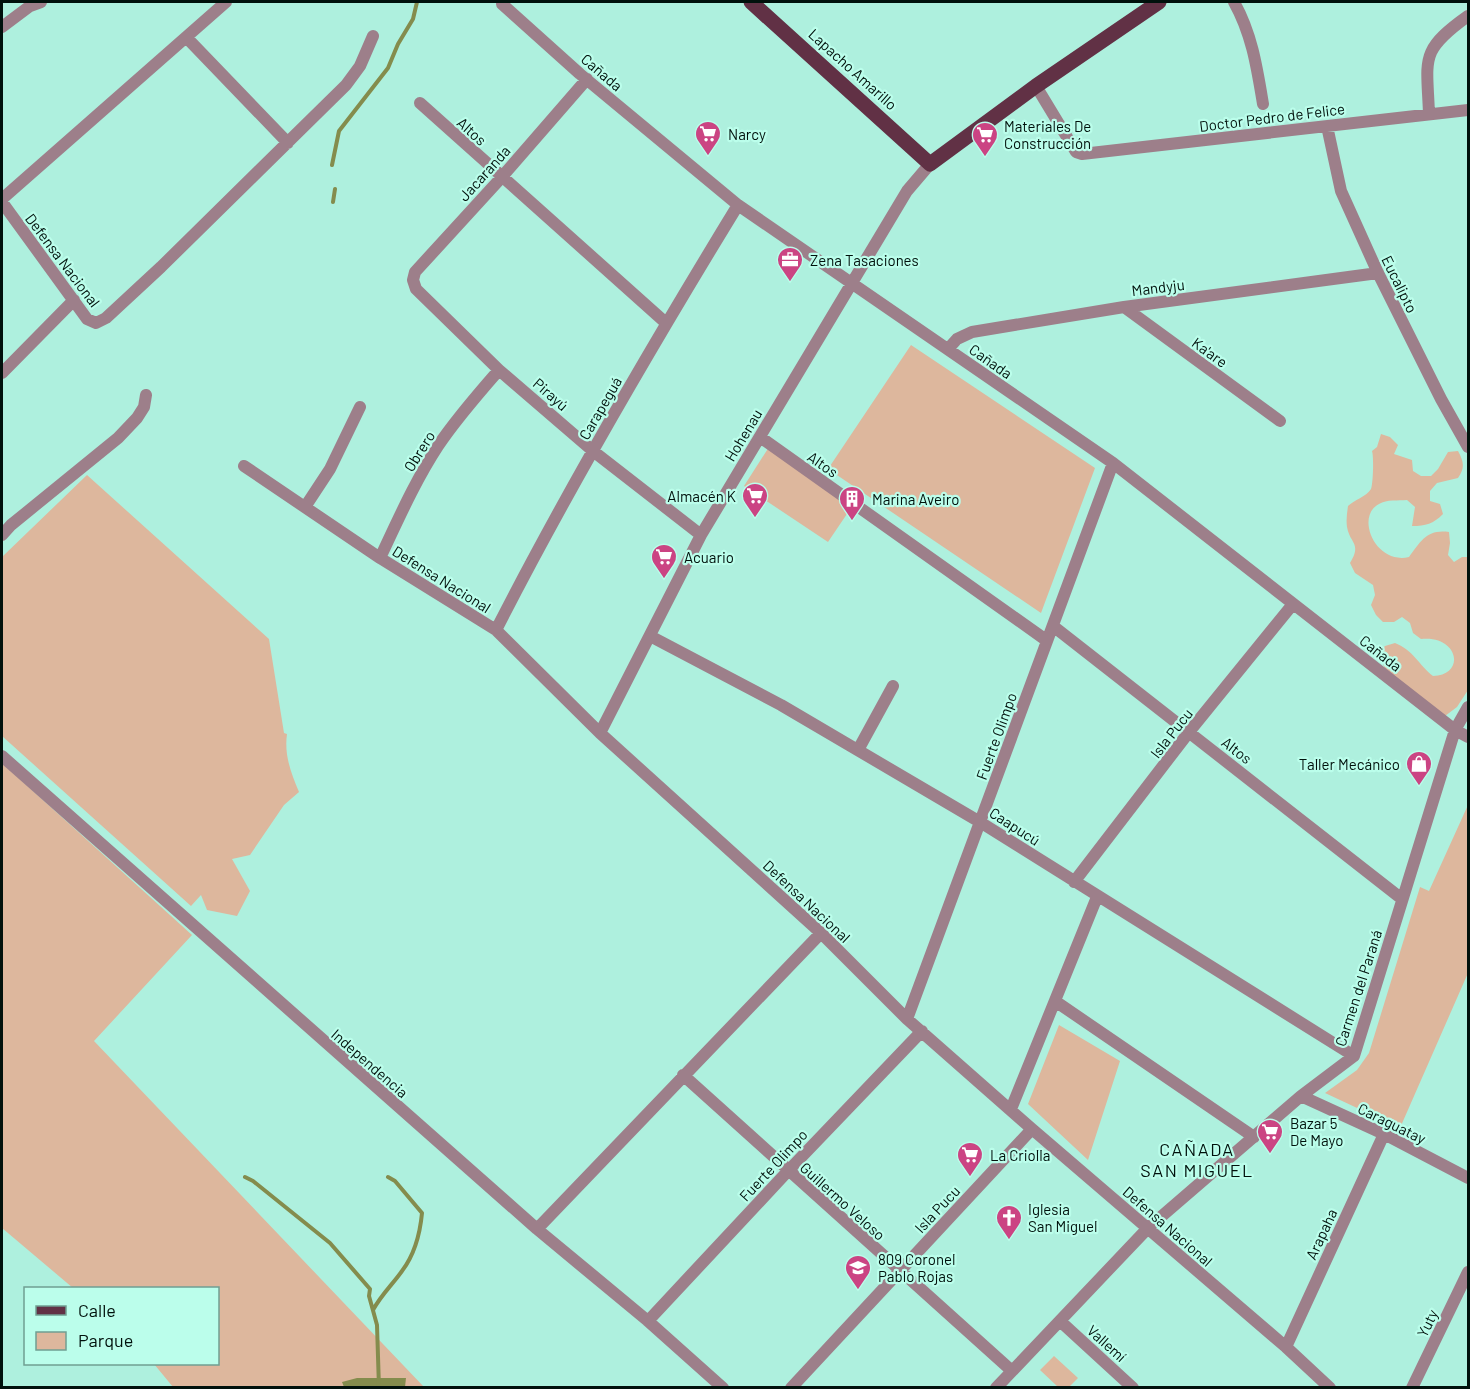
<svg xmlns="http://www.w3.org/2000/svg" width="1470" height="1389" viewBox="0 0 1470 1389" font-family="Barlow,sans-serif">
  <style>
    .green { fill: #ddb79d }
    .water { fill: #848c4d }
    .lines { fill: none; stroke-linecap: round; stroke-linejoin: round }
    .stream { stroke: #848c4d; stroke-width: 4 }
    .minor { stroke: #9d7f8a; stroke-width: 12 }
    .major { stroke: #613145; stroke-width: 15 }
    .labels { text-anchor: middle; dominant-baseline: central; stroke-width: 4.5; stroke-linejoin: round; paint-order: stroke }
    .street-label { font-size: 15px; fill: #00110c; stroke: #bbfeeb }
    .poi-label { font-size: 15px; fill: #00110c; stroke: #bbfeeb; text-anchor: start }
    .quarter-label { font-size: 18px; letter-spacing: 1.5px; fill: #00110c; stroke: #bbfeeb }
  </style>
  <rect width="100%" height="100%" fill="#aef0de"/>
  <path class="green" d="M911,345L1095,468L1041,613L828,469Z
    M1381,434L1390,437L1398,445L1394,454L1412,460L1413,471L1421,476H1431L1438,469L1448,452L1458,451C1464,462 1465,468 1458,478L1437,483L1430,491V501L1440,504L1443,514C1433,524 1426,526 1412,526L1415,507L1407,500C1398,501 1387,499 1379,504C1355,516 1375,565 1409,557C1421,541 1427,529 1449,532L1450,543L1448,555L1454,562L1462,557H1468V690L1457,707L1445,716L1386,672L1379,653L1385,646L1395,643C1413,650 1419,665 1433,676C1466,675 1459,635 1421,639L1413,633L1410,623L1402,617L1394,622H1383L1376,615L1371,605L1375,595L1373,585L1355,573L1350,563C1362,543 1350,544 1347,527C1346,520 1347,513 1348,506C1354,500 1366,497 1371,489C1373,484 1374,457 1372,451L1377,447Z
    M769,447L853,505L828,542L744,486Z
    M87,475L269,639L284,733L287,734C284,755 291,773 299,792L284,805L250,855L232,859L250,891L237,916L207,910L201,895L191,906L2,736V557Z
    M2,763L192,935L94,1041L424,1387H173L154,1364H218V1288H73L2,1228Z
    M1468,805V973L1400,1128L1325,1093L1357,1070L1369,1053L1420,887L1429,891Z
    M1059,1025L1120,1061L1088,1160L1028,1104Z
    M1054,1356L1078,1378L1069,1387H1058L1040,1370Z"/>
  <path class="water" d="M357,1378H406L405,1387H344L342,1382Z"/>
  <g class="lines">
    <path class="stream" d="M332,165L339,131L388,68L398,44L413,19L417,2
      M333,202L335,189
      M245,1177L253,1181L330,1243L370,1289L369,1296L377,1325L379,1388
      M373,1310C381,1295 392,1285 402,1271C415,1254 420,1234 422,1213L395,1181L388,1177"/>
    <path class="minor" d="M1234,2C1252,34 1257,68 1263,104
      M502,4L580,74L738,205L1113,463L1455,730L1468,737
      M2,27L30,6L41,2
      M186,37L288,143
      M587,79L501,178L415,272L413,280L416,289L499,370L593,451L701,535
      M1036,86L1076,152L1082,154L1468,110
      M420,103L666,323
      M1429,114C1427,58 1419,51 1468,16
      M1327,126L1341,191L1378,273L1441,399L1468,447
      M2,199L226,2
      M2,202L87,319L96,323L106,318L161,267L346,85L360,66L373,36
      M1124,307L1280,421
      M948,349L957,339L972,332L1124,307L1378,273
      M2,373L74,300
      M760,437L1046,640
      M244,466L380,558L496,630L600,733L821,933L907,1019L1032,1129L1286,1347L1330,1388
      M305,507L330,469L360,407
      M2,535L11,525L118,438L137,418L144,407L146,395
      M380,558C398,520 415,481 438,446C456,419 478,394 499,370
      M1053,626L1402,899
      M496,630C570,485 653,344 738,205
      M650,636L781,705L980,822L1354,1056
      M600,733L701,535L907,191L930,164
      M858,750L893,686
      M2,756L537,1229L648,1321L723,1388
      M1074,882L1189,732L1293,604
      M1055,1001L1254,1137
      M907,1019L1113,463
      M683,1075L1012,1371
      M1301,1096L1384,1134L1468,1178
      M1011,1109L1097,897
      M537,1229L821,933
      M648,1321L788,1171L922,1031
      M1060,1321L1133,1388
      M1286,1347L1384,1134
      M791,1388L1032,1129
      M996,1388L1148,1228L1301,1096L1354,1056L1455,730L1468,707
      M1412,1388L1468,1272"/>
    <path class="major" d="M751,2L930,164L1036,86L1159,2"/>
  </g>
  <defs>
    <symbol id="supermarket-pin" viewBox="-11 -11 22 30"><path d="M0 17L-7.5 6A9.5 9.5 0 1 1 7.5 6Z" fill="#cb4483" stroke="#bbfeeb"/><path d="M-6-5.5h2.5l.6 2H6L4.5 2H-2.5L-4.4-4H-6ZM-1.5 3.2a1.3 1.3 0 1 0 .1 0ZM3 3.2a1.3 1.3 0 1 0 .1 0Z" fill="#fff"/></symbol>
    <symbol id="office-pin" viewBox="-11 -11 22 30"><path d="M0 17L-7.5 6A9.5 9.5 0 1 1 7.5 6Z" fill="#cb4483" stroke="#bbfeeb"/><path d="M-6-3h4V-5.5h4V-3h4V5H-6ZM-1-4.5V-3h2v-1.5ZM-6 0V1H6V0Z" fill="#fff"/></symbol>
    <symbol id="building-pin" viewBox="-11 -11 22 30"><path d="M0 17L-7.5 6A9.5 9.5 0 1 1 7.5 6Z" fill="#cb4483" stroke="#bbfeeb"/><path d="M-4-6H4V6H1V3H-1V6H-4ZM-2.5-4.3h1.7v1.8h-1.7ZM.8-4.3h1.7v1.8H.8ZM-2.5-1h1.7V.8h-1.7ZM.8-1h1.7V.8H.8Z" fill="#fff"/></symbol>
    <symbol id="shop-pin" viewBox="-11 -11 22 30"><path d="M0 17L-7.5 6A9.5 9.5 0 1 1 7.5 6Z" fill="#cb4483" stroke="#bbfeeb"/><path d="M-5-2.5h2.3a2.7 3.5 0 0 1 5.4 0H5L5.5 6h-11ZM-1.5-2.5h3a1.5 2.3 0 0 0-3 0Z" fill="#fff"/></symbol>
    <symbol id="church-pin" viewBox="-11 -11 22 30"><path d="M0 17L-7.5 6A9.5 9.5 0 1 1 7.5 6Z" fill="#cb4483" stroke="#bbfeeb"/><path d="M-1.2-6h2.4v3.5h3.3v2.4h-3.3V6h-2.4V-.1h-3.3v-2.4h3.3Z" fill="#fff"/></symbol>
    <symbol id="school-pin" viewBox="-11 -11 22 30"><path d="M0 17L-7.5 6A9.5 9.5 0 1 1 7.5 6Z" fill="#cb4483" stroke="#bbfeeb"/><path d="M0-5L7-2L0 1L-7-2ZM-4 1L0 2.5L4 1V4Q0 6-4 4Z" fill="#fff"/></symbol>
  </defs>
  <g fill-rule="evenodd">
    <use href="#supermarket-pin" x="693" y="119" width="30" height="40"/>
    <use href="#supermarket-pin" x="970" y="120" width="30" height="40"/>
    <use href="#office-pin" x="775" y="245" width="30" height="40"/>
    <use href="#supermarket-pin" x="740" y="481" width="30" height="40"/>
    <use href="#building-pin" x="837" y="484" width="30" height="40"/>
    <use href="#supermarket-pin" x="649" y="542" width="30" height="40"/>
    <use href="#shop-pin" x="1404" y="749" width="30" height="40"/>
    <use href="#supermarket-pin" x="1255" y="1117" width="30" height="40"/>
    <use href="#supermarket-pin" x="955" y="1140" width="30" height="40"/>
    <use href="#church-pin" x="994" y="1203" width="30" height="40"/>
    <use href="#school-pin" x="843" y="1253" width="30" height="40"/>
  </g>
  <g class="labels">
    <g class="street-label">
      <text transform="translate(853 69) rotate(42)">Lapacho Amarillo</text>
      <text transform="translate(602 72) rotate(40)">Cañada</text>
      <text transform="translate(1272 117) rotate(-7)">Doctor Pedro de Felice</text>
      <text transform="translate(472 131) rotate(42)">Altos</text>
      <text transform="translate(484 173) rotate(-48)">Jacaranda</text>
      <text transform="translate(63 260) rotate(53)">Defensa Nacional</text>
      <text transform="translate(1400 284) rotate(64)">Eucalipto</text>
      <text transform="translate(1158 287) rotate(-7)">Mandyju</text>
      <text transform="translate(1210 352) rotate(36)">Ka'are</text>
      <text transform="translate(991 361) rotate(35)">Cañada</text>
      <text transform="translate(551 394) rotate(41)">Pirayú</text>
      <text transform="translate(600 408) rotate(-60)">Carapeguá</text>
      <text transform="translate(743 435) rotate(-59)">Hohenau</text>
      <text transform="translate(419 451) rotate(-58)">Obrero</text>
      <text transform="translate(823 464) rotate(35)">Altos</text>
      <text transform="translate(442 579) rotate(32)">Defensa Nacional</text>
      <text transform="translate(1381 653) rotate(38)">Cañada</text>
      <text transform="translate(1171 733) rotate(-52)">Isla Pucu</text>
      <text transform="translate(996 736) rotate(-70)">Fuerte Olimpo</text>
      <text transform="translate(1237 750) rotate(38)">Altos</text>
      <text transform="translate(1015 826) rotate(33)">Caapucú</text>
      <text transform="translate(807 901) rotate(43)">Defensa Nacional</text>
      <text transform="translate(1358 988) rotate(-72)">Carmen del Paraná</text>
      <text transform="translate(370 1063) rotate(41)">Independencia</text>
      <text transform="translate(1392 1123) rotate(26)">Caraguatay</text>
      <text transform="translate(773 1165) rotate(-47)">Fuerte Olimpo</text>
      <text transform="translate(843 1201) rotate(42)">Guillermo Veloso</text>
      <text transform="translate(937 1209) rotate(-47)">Isla Pucu</text>
      <text transform="translate(1168 1226) rotate(41)">Defensa Nacional</text>
      <text transform="translate(1321 1234) rotate(-65)">Arapaha</text>
      <text transform="translate(1427 1323) rotate(-64)">Yuty</text>
      <text transform="translate(1107 1343) rotate(42)">Vallemí</text>
    </g>
    <g class="poi-label">
      <text x="1004" y="126">Materiales De<tspan x="1004" dy="17">Construcción</tspan></text>
      <text x="728" y="134">Narcy</text>
      <text x="810" y="260">Zena Tasaciones</text>
      <text x="736" y="496" text-anchor="end">Almacén K</text>
      <text x="872" y="499">Marina Aveiro</text>
      <text x="684" y="557">Acuario</text>
      <text x="1400" y="764" text-anchor="end">Taller Mecánico</text>
      <text x="1290" y="1123">Bazar 5<tspan x="1290" dy="17">De Mayo</tspan></text>
      <text x="990" y="1155">La Criolla</text>
      <text x="1028" y="1209">Iglesia<tspan x="1028" dy="17">San Miguel</tspan></text>
      <text x="878" y="1259">809 Coronel<tspan x="878" dy="17">Pablo Rojas</tspan></text>
    </g>
    <g class="quarter-label">
      <text x="1197" y="1149">CAÑADA<tspan x="1197" dy="21">SAN MIGUEL</tspan></text>
    </g>
  </g>
  <rect width="1470" height="1389" fill="none" stroke="#00110c" stroke-width="6"/>
  <rect x="24" y="1287" width="195" height="78" fill="#bbfeeb" stroke="#709f92" stroke-width="1.5"/>
  <rect x="36" y="1306" width="30" height="9" fill="#613145" stroke="#709f92" stroke-width="1.5"/>
  <text x="78" y="1317" font-size="18" fill="#00110c">Calle</text>
  <rect x="36" y="1332" width="30" height="18" fill="#ddb79d" stroke="#709f92" stroke-width="1.5"/>
  <text x="78" y="1347" font-size="18" fill="#00110c">Parque</text>
</svg>
